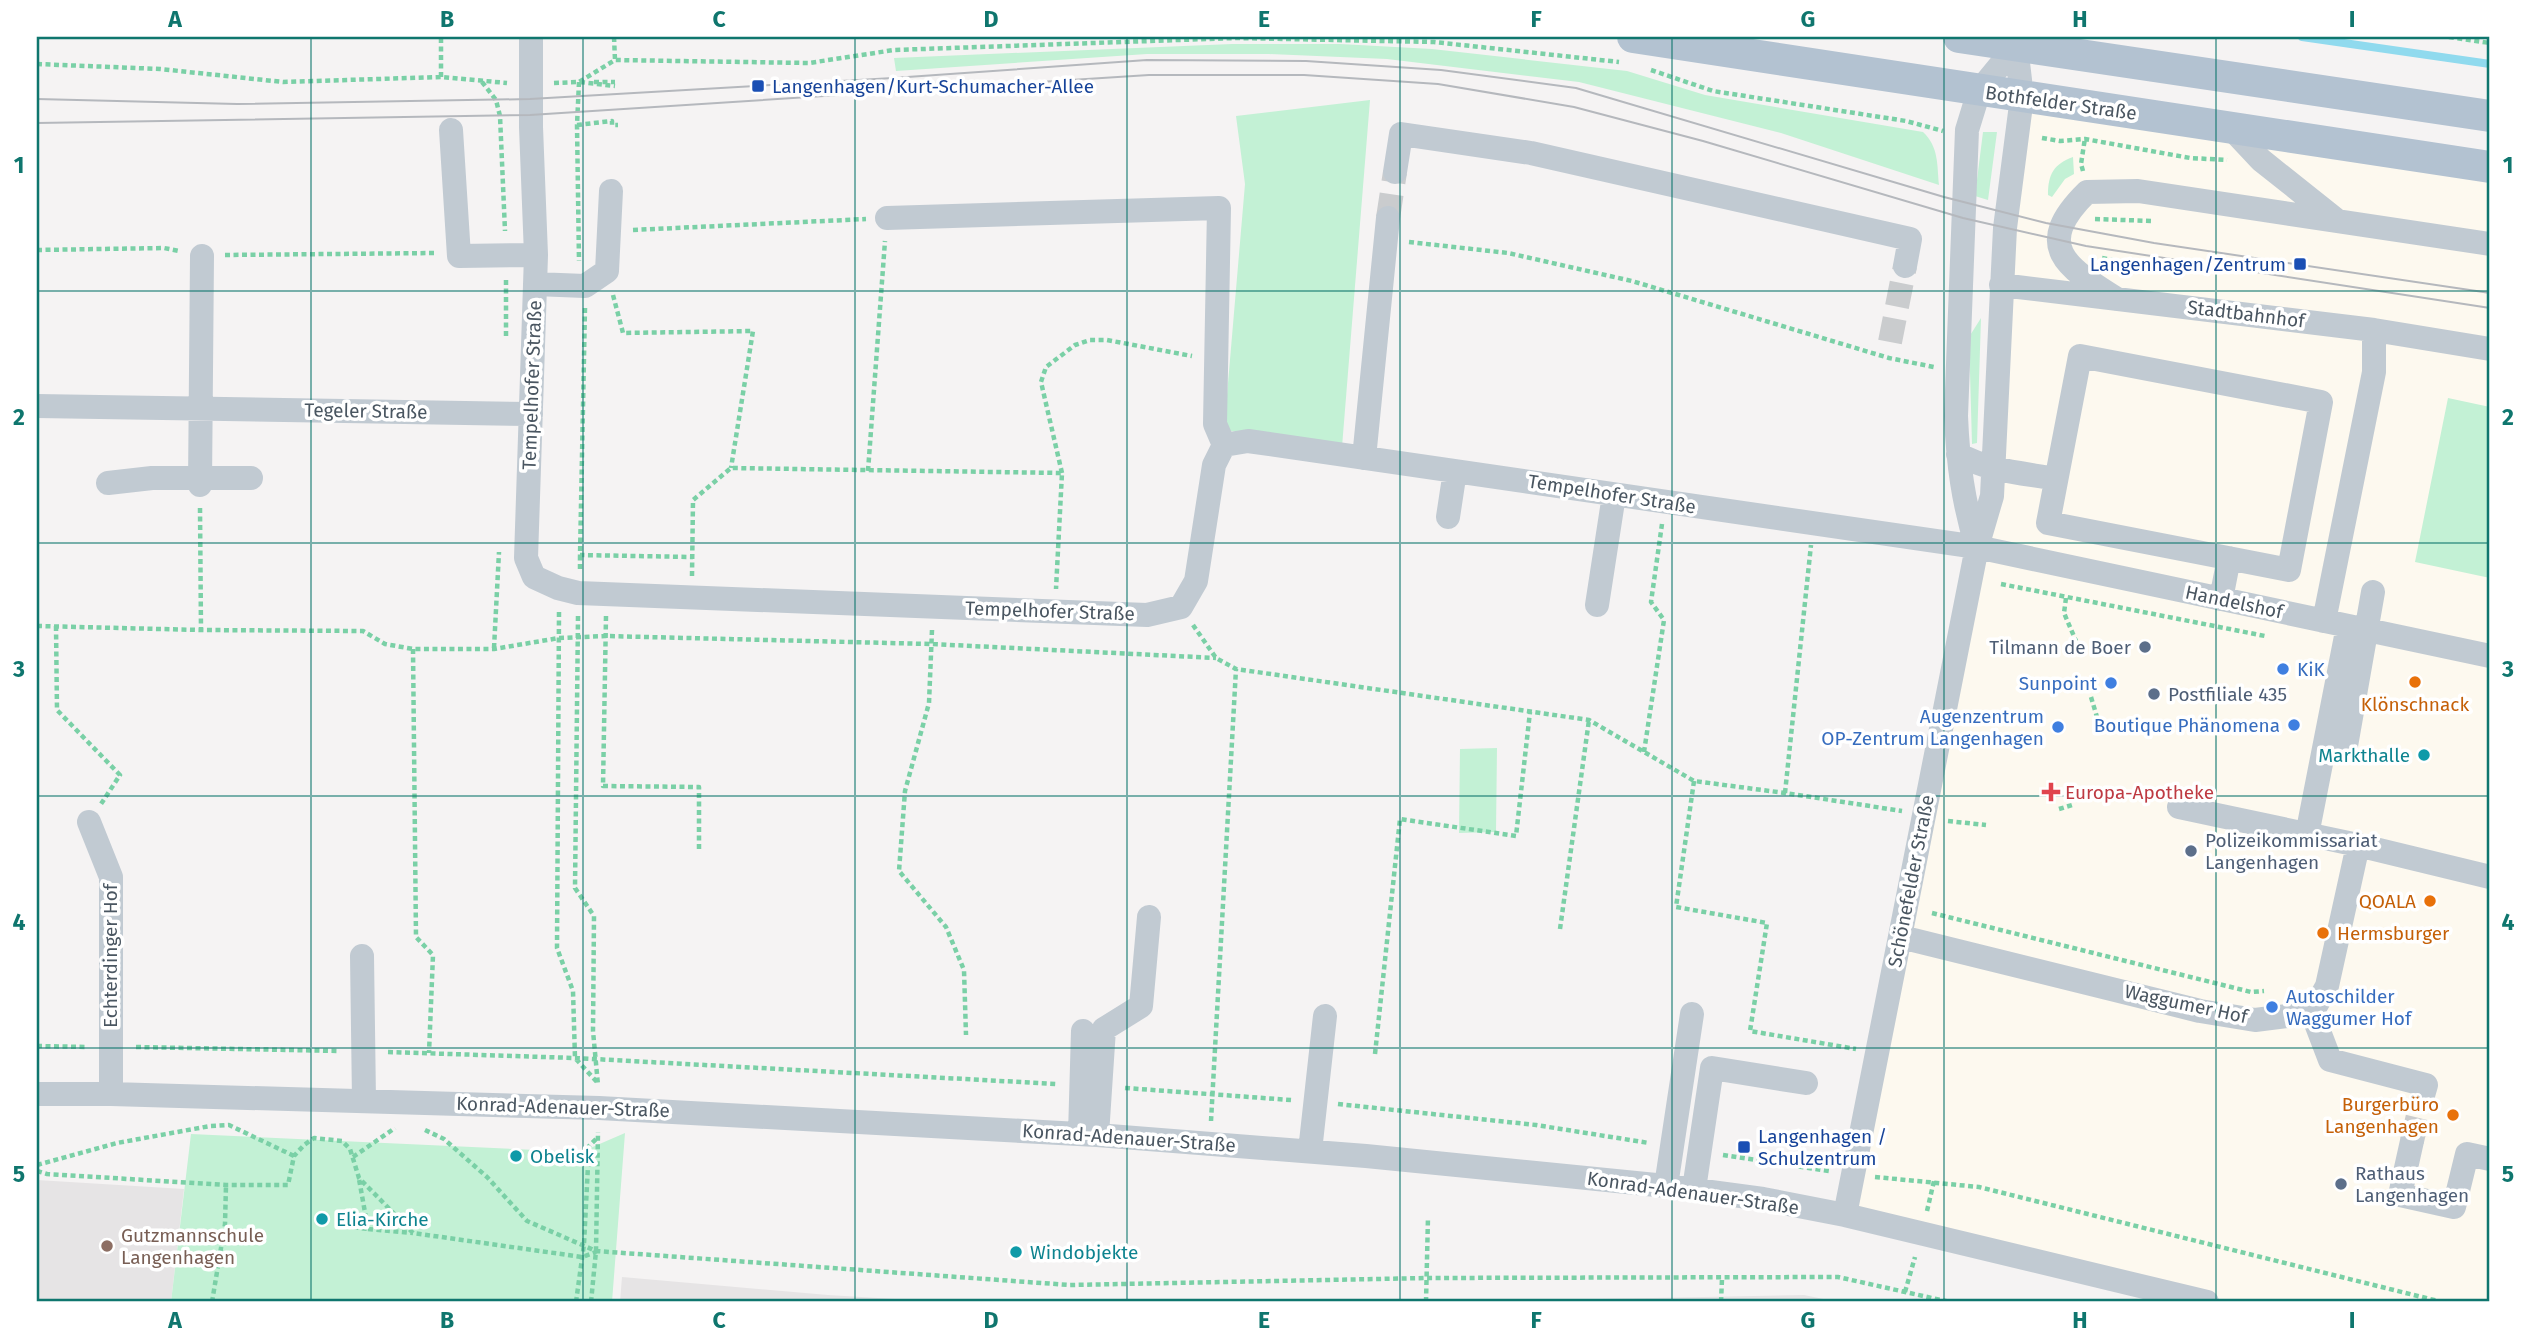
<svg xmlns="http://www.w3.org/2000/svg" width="2527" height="1339" viewBox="0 0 2527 1339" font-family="'Fira Sans',sans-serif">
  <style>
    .commercial { fill: #fdf9ef }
    .education { fill: #e6e4e5 }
    .green { fill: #c3f1d5 }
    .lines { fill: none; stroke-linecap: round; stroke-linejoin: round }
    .stream { stroke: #90daee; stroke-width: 8 }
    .minor-tunnel { stroke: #caccce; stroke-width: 24; stroke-dasharray: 24 12; stroke-linecap: butt }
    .path { stroke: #7ad0a6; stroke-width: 4.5; stroke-dasharray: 5 3.5; stroke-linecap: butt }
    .minor { stroke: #c1cad2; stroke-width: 24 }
    .major { stroke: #b3c2d1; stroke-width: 32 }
    .tram { stroke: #b5b8bd; stroke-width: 2 }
    .grid { fill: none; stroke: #0f766e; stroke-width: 2; stroke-opacity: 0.55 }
    .transit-dot { fill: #1a4fb4; stroke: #fff; stroke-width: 2.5 }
    .service-dot { fill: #5c6f8a; stroke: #fff; stroke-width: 2.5 }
    .shop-dot { fill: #3f7fe0; stroke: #fff; stroke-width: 2.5 }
    .food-dot { fill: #e8710a; stroke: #fff; stroke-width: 2.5 }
    .culture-dot { fill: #0f9aa8; stroke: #fff; stroke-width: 2.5 }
    .health-dot { fill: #e0444e; stroke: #fff; stroke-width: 2.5 }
    .education-dot { fill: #8d6e63; stroke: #fff; stroke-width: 2.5 }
    .labels { text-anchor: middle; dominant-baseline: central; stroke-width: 7; stroke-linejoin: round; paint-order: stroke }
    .transit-label { font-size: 19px; fill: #164399; stroke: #fff; text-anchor: start }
    .street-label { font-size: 19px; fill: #4a5661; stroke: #fff }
    .service-label { font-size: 19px; fill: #4e5e75; stroke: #fff; text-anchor: start }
    .shop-label { font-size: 19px; fill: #366cbe; stroke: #fff; text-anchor: end }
    .food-label { font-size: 19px; fill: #c56008; stroke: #fff; text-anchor: end }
    .culture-label { font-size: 19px; fill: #0d838f; stroke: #fff; text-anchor: start }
    .health-label { font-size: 19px; fill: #be3a42; stroke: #fff; text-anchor: start }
    .education-label { font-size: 19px; fill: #785e54; stroke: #fff; text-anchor: start }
    .neatline { fill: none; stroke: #0f766e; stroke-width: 2.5 }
    .grid-label { font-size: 23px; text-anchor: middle; font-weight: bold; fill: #0f766e }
  </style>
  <rect width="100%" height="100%" fill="#f5f3f3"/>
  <path class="commercial" d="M2022,97L2490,167V1302H2207L1845,1215L1977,547Z"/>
  <path class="education" d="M37,1180L184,1189L171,1302H37Z
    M622,1277L828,1295L944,1302H620Z
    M1804,1295L1838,1302H1446Z"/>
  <path class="green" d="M1232,44H1340L1432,49L1627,71L1705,95L1923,132C1939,147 1937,165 1939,185L1781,133L1579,82L1387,59L1269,54H1147L896,71L894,58Z
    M1370,100L1342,447L1224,430L1245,184L1236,116Z
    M1983,132H1997L1988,200L1975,196Z
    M2073,157L2074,174L2065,179L2052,197L2048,195C2048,174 2054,164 2073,157Z
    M1981,318L1977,443L1972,444L1969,337Z
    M2448,398L2490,407V578L2415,562Z
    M1497,748L1496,832L1459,833L1460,749Z
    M625,1133L612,1302H171L191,1134L581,1152Z"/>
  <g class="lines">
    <path class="stream" d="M2302,37L2490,64"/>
    <path class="minor-tunnel" d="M1388,218L1395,172
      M1890,342L1905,266
      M2412,1141L2422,1099"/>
    <path class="path" d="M614,37L615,60
      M2449,37L2490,43
      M37,64L160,69L283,82L441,77L507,83
      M1651,70L1713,91L1906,121L1943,131
      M441,77V37
      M482,82L496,100L500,116L505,231
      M579,82L577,125L579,261
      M580,82L615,86
      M594,82H615
      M554,83L579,82L615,60L809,63L894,50L1236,38L1434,42L1619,62
      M577,125L612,121V125H618
      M2042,138L2060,141L2085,139L2190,158L2227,160
      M2083,171L2081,164L2085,138
      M2095,219L2153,221
      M633,230L866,219
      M1409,242L1508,253L1632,281L1889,358L1934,367
      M37,250L164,248L179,251
      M225,255L437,253
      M2102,258L2146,267
      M613,295L623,333L753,331L731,468
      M585,308L580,555L693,557
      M506,336V279
      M868,471L885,241
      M1062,473L1041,382L1046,367L1075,345L1090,340H1107L1192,356
      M200,508L201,630
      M580,569V555
      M692,576L693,500L731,468L1062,473L1056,589
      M2001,584L2265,636
      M2066,598L2064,613L2076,641
      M559,612L557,948L573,991L575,1058L597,1082
      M578,616L575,888L594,916L593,1031L598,1085
      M606,616L603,786L699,787V852
      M1193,625L1216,658L1236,669L1589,720L1694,781L1785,793L1902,811
      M37,626L201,630L363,631L385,644L413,649H494L559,638L605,636L931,644L1216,658
      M56,626L57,710L120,775L101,804
      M932,630L929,703L905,791L899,871L946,927L964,970L966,1035
      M494,648L499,552
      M413,649L416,937L433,955L429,1053
      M2091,697L2097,717
      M1644,752L1664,620L1651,602L1662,524
      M1694,781L1676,907L1767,923L1750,1031L1856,1049
      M1785,793L1811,545
      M2059,809L2072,805
      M1948,821L1986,825
      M1932,913L2251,992L2264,991
      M1560,929L1589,720
      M37,1046L88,1047
      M136,1047L340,1051
      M388,1052L575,1058L1057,1084
      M1375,1054L1400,819L1516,836L1530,712
      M1125,1088L1291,1100
      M1338,1104L1536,1125L1649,1143
      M1211,1121L1236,669
      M425,1130L444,1139L487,1177L527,1221L596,1251L1069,1285L1426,1278L1838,1277L1950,1302
      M1723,1155L1829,1171
      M353,1157L395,1128
      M37,1165L117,1143L210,1126L229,1125L294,1156
      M37,1171L47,1174L226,1185H288L294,1156L304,1145L314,1138L342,1141L350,1149L359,1178L413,1233L582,1257L596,1252
      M1875,1177L1979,1187L2442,1302
      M1927,1211L1934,1181
      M345,1226L368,1229L359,1179
      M368,1229L413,1233
      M1905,1292L1915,1257
      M212,1302L225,1224L226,1185
      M576,1302L584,1244L589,1146L598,1137
      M591,1302L596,1251L598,1132
      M1426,1302L1428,1217
      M1721,1302L1722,1279"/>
    <path class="minor" d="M531,37V127L536,255L526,558L534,577L558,588L578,593L1147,615L1181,607L1196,581L1214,465L1224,445L1248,441L1977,547L2490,656
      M2231,128L2261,160L2335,219
      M451,130L459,256L536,255
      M1395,172L1401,134L1531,153L1910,239L1905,266
      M887,218L1219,208L1215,424L1224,445
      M535,284L585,286L607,271L611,191
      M2001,285L2374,330L2490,349
      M2117,299C2066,267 2032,246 2087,192L2138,191L2490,244
      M2080,356L2321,402L2289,570L2048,523Z
      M37,406L531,414
      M1958,454C1988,471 2023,473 2056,479
      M1364,458L1388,218
      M108,483L152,478H251
      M200,485L202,256
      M1448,517L1455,471
      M1977,547C1963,502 1958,463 1956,416L1967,130L1979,91L2016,46
      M2221,599L2229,558
      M1597,605L1614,495
      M2324,621L2374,372V330
      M2346,746L2373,592
      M2179,807L2358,845L2490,877
      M89,822L111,877V1094
      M2307,835L2348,626
      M1901,937L2200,1011L2255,1020L2312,1013
      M362,956L364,1100
      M2312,1013L2327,986L2358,845
      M2312,1013L2330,1060L2426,1085L2422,1099
      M37,1094H111L599,1108L1097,1135L1366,1156L1666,1186L1763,1199L1845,1215L2207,1302
      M1080,1134L1083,1031
      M1097,1135L1104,1029L1141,1006L1149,917
      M2412,1141L2400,1195L2454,1207L2467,1154L2490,1159
      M1310,1151L1325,1016
      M1666,1186L1692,1014
      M1694,1189L1712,1068L1806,1083
      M1845,1215L1977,547L1992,496L2005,228L2022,97L2016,46"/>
    <path class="major" d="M1633,37L2490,167
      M1959,37L2490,116"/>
    <path class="tram" d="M37,99L237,104L530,99L893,78L1147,60L1306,61L1441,70L1576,88L1944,197L2046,223L2154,243L2490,293
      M37,123L530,115L1149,75H1304L1438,84L1574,107L1703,141L1963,218L2086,246L2490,308"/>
  </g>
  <path class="grid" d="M311,37V1302M583,37V1302M855,37V1302M1127,37V1302M1400,37V1302M1672,37V1302M1944,37V1302M2216,37V1302M37,291H2490M37,543H2490M37,796H2490M37,1048H2490"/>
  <g class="transit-dot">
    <rect x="751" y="79" width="14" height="14" rx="3.5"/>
    <rect x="2293" y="257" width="14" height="14" rx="3.5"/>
    <rect x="1737" y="1140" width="14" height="14" rx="3.5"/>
  </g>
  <g class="service-dot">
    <circle cx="2145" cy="647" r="7"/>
    <circle cx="2154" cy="694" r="7"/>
    <circle cx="2191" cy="851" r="7"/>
    <circle cx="2341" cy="1184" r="7"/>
  </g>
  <g class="shop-dot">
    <circle cx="2283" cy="669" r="7"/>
    <circle cx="2111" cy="683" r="7"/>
    <circle cx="2294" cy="725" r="7"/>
    <circle cx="2058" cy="727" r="7"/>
    <circle cx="2272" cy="1007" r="7"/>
  </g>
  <g class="food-dot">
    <circle cx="2415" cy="682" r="7"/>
    <circle cx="2430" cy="901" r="7"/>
    <circle cx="2323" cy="933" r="7"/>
    <circle cx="2453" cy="1115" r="7"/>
  </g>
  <g class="culture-dot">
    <circle cx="2424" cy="755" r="7"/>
    <circle cx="516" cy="1156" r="7"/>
    <circle cx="322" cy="1219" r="7"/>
    <circle cx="1016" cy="1252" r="7"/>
  </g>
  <path class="health-dot" d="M2047.5 781.5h7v7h7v7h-7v7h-7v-7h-7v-7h7z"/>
  <circle class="education-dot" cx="107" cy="1246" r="7"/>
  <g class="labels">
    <g class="transit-label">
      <text x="772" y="86">Langenhagen/Kurt-Schumacher-Allee</text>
      <text x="2286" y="264" text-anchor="end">Langenhagen/Zentrum</text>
      <text x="1758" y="1136">Langenhagen /<tspan x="1758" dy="22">Schulzentrum</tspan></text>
    </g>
    <g class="street-label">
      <text transform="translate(2061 103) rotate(8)">Bothfelder Straße</text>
      <text transform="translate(2246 314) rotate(7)">Stadtbahnhof</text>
      <text transform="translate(532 385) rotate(-88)">Tempelhofer Straße</text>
      <text transform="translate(366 411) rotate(1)">Tegeler Straße</text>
      <text transform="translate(1612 494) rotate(9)">Tempelhofer Straße</text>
      <text transform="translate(2234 602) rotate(12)">Handelshof</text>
      <text transform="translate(1050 611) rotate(2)">Tempelhofer Straße</text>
      <text transform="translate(1911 881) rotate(-79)">Schönefelder Straße</text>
      <text transform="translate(110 956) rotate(-90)">Echterdinger Hof</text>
      <text transform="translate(2186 1004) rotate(12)">Waggumer Hof</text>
      <text transform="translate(563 1107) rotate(2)">Konrad-Adenauer-Straße</text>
      <text transform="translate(1129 1138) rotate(4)">Konrad-Adenauer-Straße</text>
      <text transform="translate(1693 1193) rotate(8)">Konrad-Adenauer-Straße</text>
    </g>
    <g class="service-label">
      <text x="2131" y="647" text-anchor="end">Tilmann de Boer</text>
      <text x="2168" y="694">Postfiliale 435</text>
      <text x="2205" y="840">Polizeikommissariat<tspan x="2205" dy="22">Langenhagen</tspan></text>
      <text x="2355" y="1173">Rathaus<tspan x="2355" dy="22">Langenhagen</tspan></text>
    </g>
    <g class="shop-label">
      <text x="2297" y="669" text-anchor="start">KiK</text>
      <text x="2097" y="683">Sunpoint</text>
      <text x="2044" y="716">Augenzentrum<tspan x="2044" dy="22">OP-Zentrum Langenhagen</tspan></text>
      <text x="2280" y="725">Boutique Phänomena</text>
      <text x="2286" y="996" text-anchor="start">Autoschilder<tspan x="2286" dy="22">Waggumer Hof</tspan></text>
    </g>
    <g class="food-label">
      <text x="2415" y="704" text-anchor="middle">Klönschnack</text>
      <text x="2416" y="901">QOALA</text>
      <text x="2337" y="933" text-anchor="start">Hermsburger</text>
      <text x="2439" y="1104">Burgerbüro<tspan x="2439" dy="22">Langenhagen</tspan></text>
    </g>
    <g class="culture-label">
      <text x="2410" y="755" text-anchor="end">Markthalle</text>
      <text x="530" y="1156">Obelisk</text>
      <text x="336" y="1219">Elia-Kirche</text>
      <text x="1030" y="1252">Windobjekte</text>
    </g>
    <g class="health-label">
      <text x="2065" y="792">Europa-Apotheke</text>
    </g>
    <g class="education-label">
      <text x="121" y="1235">Gutzmannschule<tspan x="121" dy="22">Langenhagen</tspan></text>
    </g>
  </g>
  <rect width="2527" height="1339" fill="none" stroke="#ffffff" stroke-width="77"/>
  <rect x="38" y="38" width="2450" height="1262" class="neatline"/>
  <g class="grid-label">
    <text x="175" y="27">A</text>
    <text x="447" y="27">B</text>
    <text x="719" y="27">C</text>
    <text x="991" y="27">D</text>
    <text x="1264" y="27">E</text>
    <text x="1536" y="27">F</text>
    <text x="1808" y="27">G</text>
    <text x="2080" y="27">H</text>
    <text x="2352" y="27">I</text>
    <text x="19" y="173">1</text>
    <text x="2508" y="173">1</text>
    <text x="19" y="425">2</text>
    <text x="2508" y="425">2</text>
    <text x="19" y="677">3</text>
    <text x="2508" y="677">3</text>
    <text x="19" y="930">4</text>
    <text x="2508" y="930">4</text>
    <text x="19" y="1182">5</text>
    <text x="2508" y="1182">5</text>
    <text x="175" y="1328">A</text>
    <text x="447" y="1328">B</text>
    <text x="719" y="1328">C</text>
    <text x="991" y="1328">D</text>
    <text x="1264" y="1328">E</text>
    <text x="1536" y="1328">F</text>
    <text x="1808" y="1328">G</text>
    <text x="2080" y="1328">H</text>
    <text x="2352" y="1328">I</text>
  </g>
</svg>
